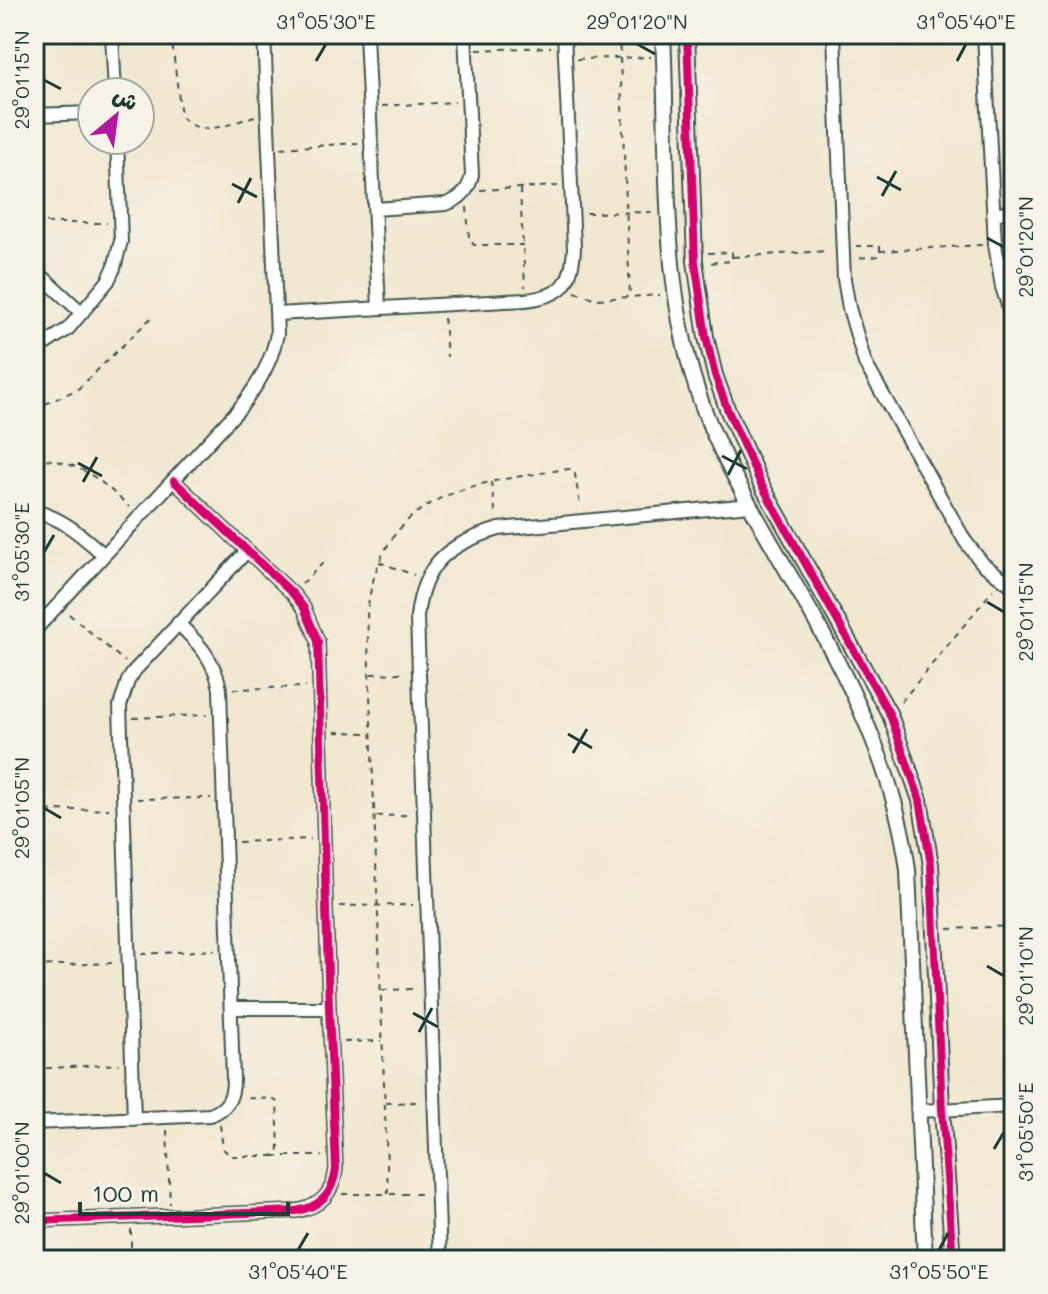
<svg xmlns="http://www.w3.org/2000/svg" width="1048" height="1294" viewBox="0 0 1048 1294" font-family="Mali,'Playpen Sans Arabic',sans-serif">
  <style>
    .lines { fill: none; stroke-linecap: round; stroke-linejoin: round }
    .minor-casing { stroke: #3e564b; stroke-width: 16 }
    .tertiary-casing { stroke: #3e564b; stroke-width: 18 }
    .path { stroke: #3e564b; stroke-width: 2; stroke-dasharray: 6 6; stroke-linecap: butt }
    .minor { stroke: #fff; stroke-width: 12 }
    .tertiary { stroke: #fff; stroke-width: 14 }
    .cycleway-casing { stroke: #f7f3e8; stroke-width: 13 }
    .cycleway { stroke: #d6006c; stroke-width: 8 }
    .ticks { fill: none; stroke: #1f3d34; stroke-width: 3 }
    .neatline { fill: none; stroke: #1f3d34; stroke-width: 3 }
    .ticks-label { font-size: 20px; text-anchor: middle; fill: #1f3d34 }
  </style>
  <rect width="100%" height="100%" fill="#f7f3e8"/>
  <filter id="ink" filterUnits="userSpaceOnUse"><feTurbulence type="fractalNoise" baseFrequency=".0125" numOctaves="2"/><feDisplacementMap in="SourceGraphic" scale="16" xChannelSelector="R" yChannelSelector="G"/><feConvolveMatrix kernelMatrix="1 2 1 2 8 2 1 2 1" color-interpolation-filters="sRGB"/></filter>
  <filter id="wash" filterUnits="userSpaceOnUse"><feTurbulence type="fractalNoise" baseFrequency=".006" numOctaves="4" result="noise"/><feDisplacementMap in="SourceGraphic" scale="32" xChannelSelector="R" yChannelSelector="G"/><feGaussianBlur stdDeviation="1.8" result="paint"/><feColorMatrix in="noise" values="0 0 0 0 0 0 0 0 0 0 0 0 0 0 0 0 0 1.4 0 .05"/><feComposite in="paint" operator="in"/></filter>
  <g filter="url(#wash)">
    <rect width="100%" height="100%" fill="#f1e7cf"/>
  </g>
  <g filter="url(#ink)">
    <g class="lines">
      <defs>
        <path id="minor" d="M112,34L115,92
          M366,34L379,308
          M834,34L844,279L849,308L865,363L965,541L983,564L1014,587
          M984,34L995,244L1002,287L1014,323
          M34,115L92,113
          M375,209L446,204C461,199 469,190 472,175L465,34
          M994,213L1014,212
          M34,269L82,313
          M277,314L525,300C562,296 572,285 574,248L564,34
          M34,351L68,329L108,281L114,268L121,241L117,140
          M34,511C63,518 81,535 103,554
          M34,631L239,409C258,385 271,364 277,334L264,34
          M231,1008H329
          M919,1111L1014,1106
          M134,1119L120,706L128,681L135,670L247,551
          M34,1123L210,1115C227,1109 233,1098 233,1080L220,689C215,660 199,644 178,623
          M34,1221L296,1211C321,1207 333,1193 336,1169L329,1008L318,641L304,608L293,594L174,481
          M440,1260L417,617C423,563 448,544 499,529L750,505"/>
        <path id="tertiary" d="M663,34C669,158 659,289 703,407C719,451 742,491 765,532C826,639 892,745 908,870L925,1260
          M687,34L695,261L706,337L715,375L728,411L760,482L890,715L920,800L931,865L942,1109L953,1260"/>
      </defs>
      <use href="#minor" class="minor-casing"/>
      <use href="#tertiary" class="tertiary-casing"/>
      <path class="path" d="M171,34L181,116C200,140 231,123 255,116
        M619,34L630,297
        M477,50L551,47
        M577,59L651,57
        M382,106L455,102
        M281,148L358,143
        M520,189L525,287
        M480,190L558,186
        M467,207L469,239L474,245H523
        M586,213L656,212
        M34,223H107
        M856,246H880V256L856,258
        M880,251L982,245
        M708,253L732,252V261L709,263
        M733,257L827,251
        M575,292L597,299L660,295
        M444,318L447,357
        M34,409L78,389L152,317
        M34,458C79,461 98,477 129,507
        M491,482L496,516
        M379,562L414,575
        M302,584L327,559
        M69,614L125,662
        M371,674L404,673
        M233,689L306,687
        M901,702L993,590
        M133,718L207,715
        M335,732L369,733
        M137,799L211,798
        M34,811L109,809
        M376,816L409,815
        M238,842L311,839
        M339,906L413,905
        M948,929L1014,926
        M141,954L215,950
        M34,966L115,963
        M382,990L415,989
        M344,1042L381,1041
        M34,1069L119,1064
        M386,1103L420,1102
        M220,1125L223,1149L231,1156H272L279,1149L277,1102L273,1099L245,1098
        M167,1130L170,1204
        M273,1156H322
        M342,1194H424
        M388,1194L367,612C379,516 434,490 522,476C538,474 555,470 571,469L575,474L580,506
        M131,1229V1260"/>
      <use href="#minor" class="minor"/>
      <use href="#tertiary" class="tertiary"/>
      <defs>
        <path id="cycleway" d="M687,34L695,261L706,337L715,375L728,411L760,482L890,715L920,800L931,865L942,1109L953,1260
          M34,1221L296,1211C321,1207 333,1193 336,1169L329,1008L318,641L304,608L293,594L174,481"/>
      </defs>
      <use href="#cycleway" class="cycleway-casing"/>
      <use href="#cycleway" class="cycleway"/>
    </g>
  </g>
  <path class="ticks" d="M637,44L655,54M316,61L326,44M957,61L966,44M44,80L61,89M877,177L901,190M232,184L257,197M882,196L896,171M238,203L251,178M987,238L1004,247M722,456L747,469M78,463L102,476M728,475L741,450M83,482L97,457M44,552L54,535M987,602L1004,612M568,734L592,748M573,753L587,729M44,808L61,818M987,966L1004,976M413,1013L438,1027M419,1032L432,1008M994,1149L1004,1132M44,1173L61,1183M298,1250L308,1233M939,1250L948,1233"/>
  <rect width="1048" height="1294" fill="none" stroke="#f7f3e8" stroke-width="88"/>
  <g transform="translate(116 116) rotate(29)"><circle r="38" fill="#f7f3e8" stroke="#a1aaa0" stroke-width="2"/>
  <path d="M0-6L14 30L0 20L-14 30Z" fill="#b5179e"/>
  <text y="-12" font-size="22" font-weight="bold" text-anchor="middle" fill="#1f3d34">ش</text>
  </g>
  <path d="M80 1202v12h208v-12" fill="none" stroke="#1f3d34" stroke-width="4"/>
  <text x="92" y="1202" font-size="24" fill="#1f3d34" stroke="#f7f3e8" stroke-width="6" paint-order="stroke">100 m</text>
  <rect x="44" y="44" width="960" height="1206" class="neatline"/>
  <g class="ticks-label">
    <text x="326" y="29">31°05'30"E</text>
    <text x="637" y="29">29°01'20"N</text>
    <text x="966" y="29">31°05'40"E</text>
    <text transform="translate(22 80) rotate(-90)" y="7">29°01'15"N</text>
    <text transform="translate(1026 247) rotate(-90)" y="7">29°01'20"N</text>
    <text transform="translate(22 552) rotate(-90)" y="7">31°05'30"E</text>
    <text transform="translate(1026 612) rotate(-90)" y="7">29°01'15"N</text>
    <text transform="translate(22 808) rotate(-90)" y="7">29°01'05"N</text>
    <text transform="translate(1026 976) rotate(-90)" y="7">29°01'10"N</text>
    <text transform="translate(1026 1132) rotate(-90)" y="7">31°05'50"E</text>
    <text transform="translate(22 1173) rotate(-90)" y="7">29°01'00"N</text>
    <text x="298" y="1279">31°05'40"E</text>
    <text x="939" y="1279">31°05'50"E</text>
  </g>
</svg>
